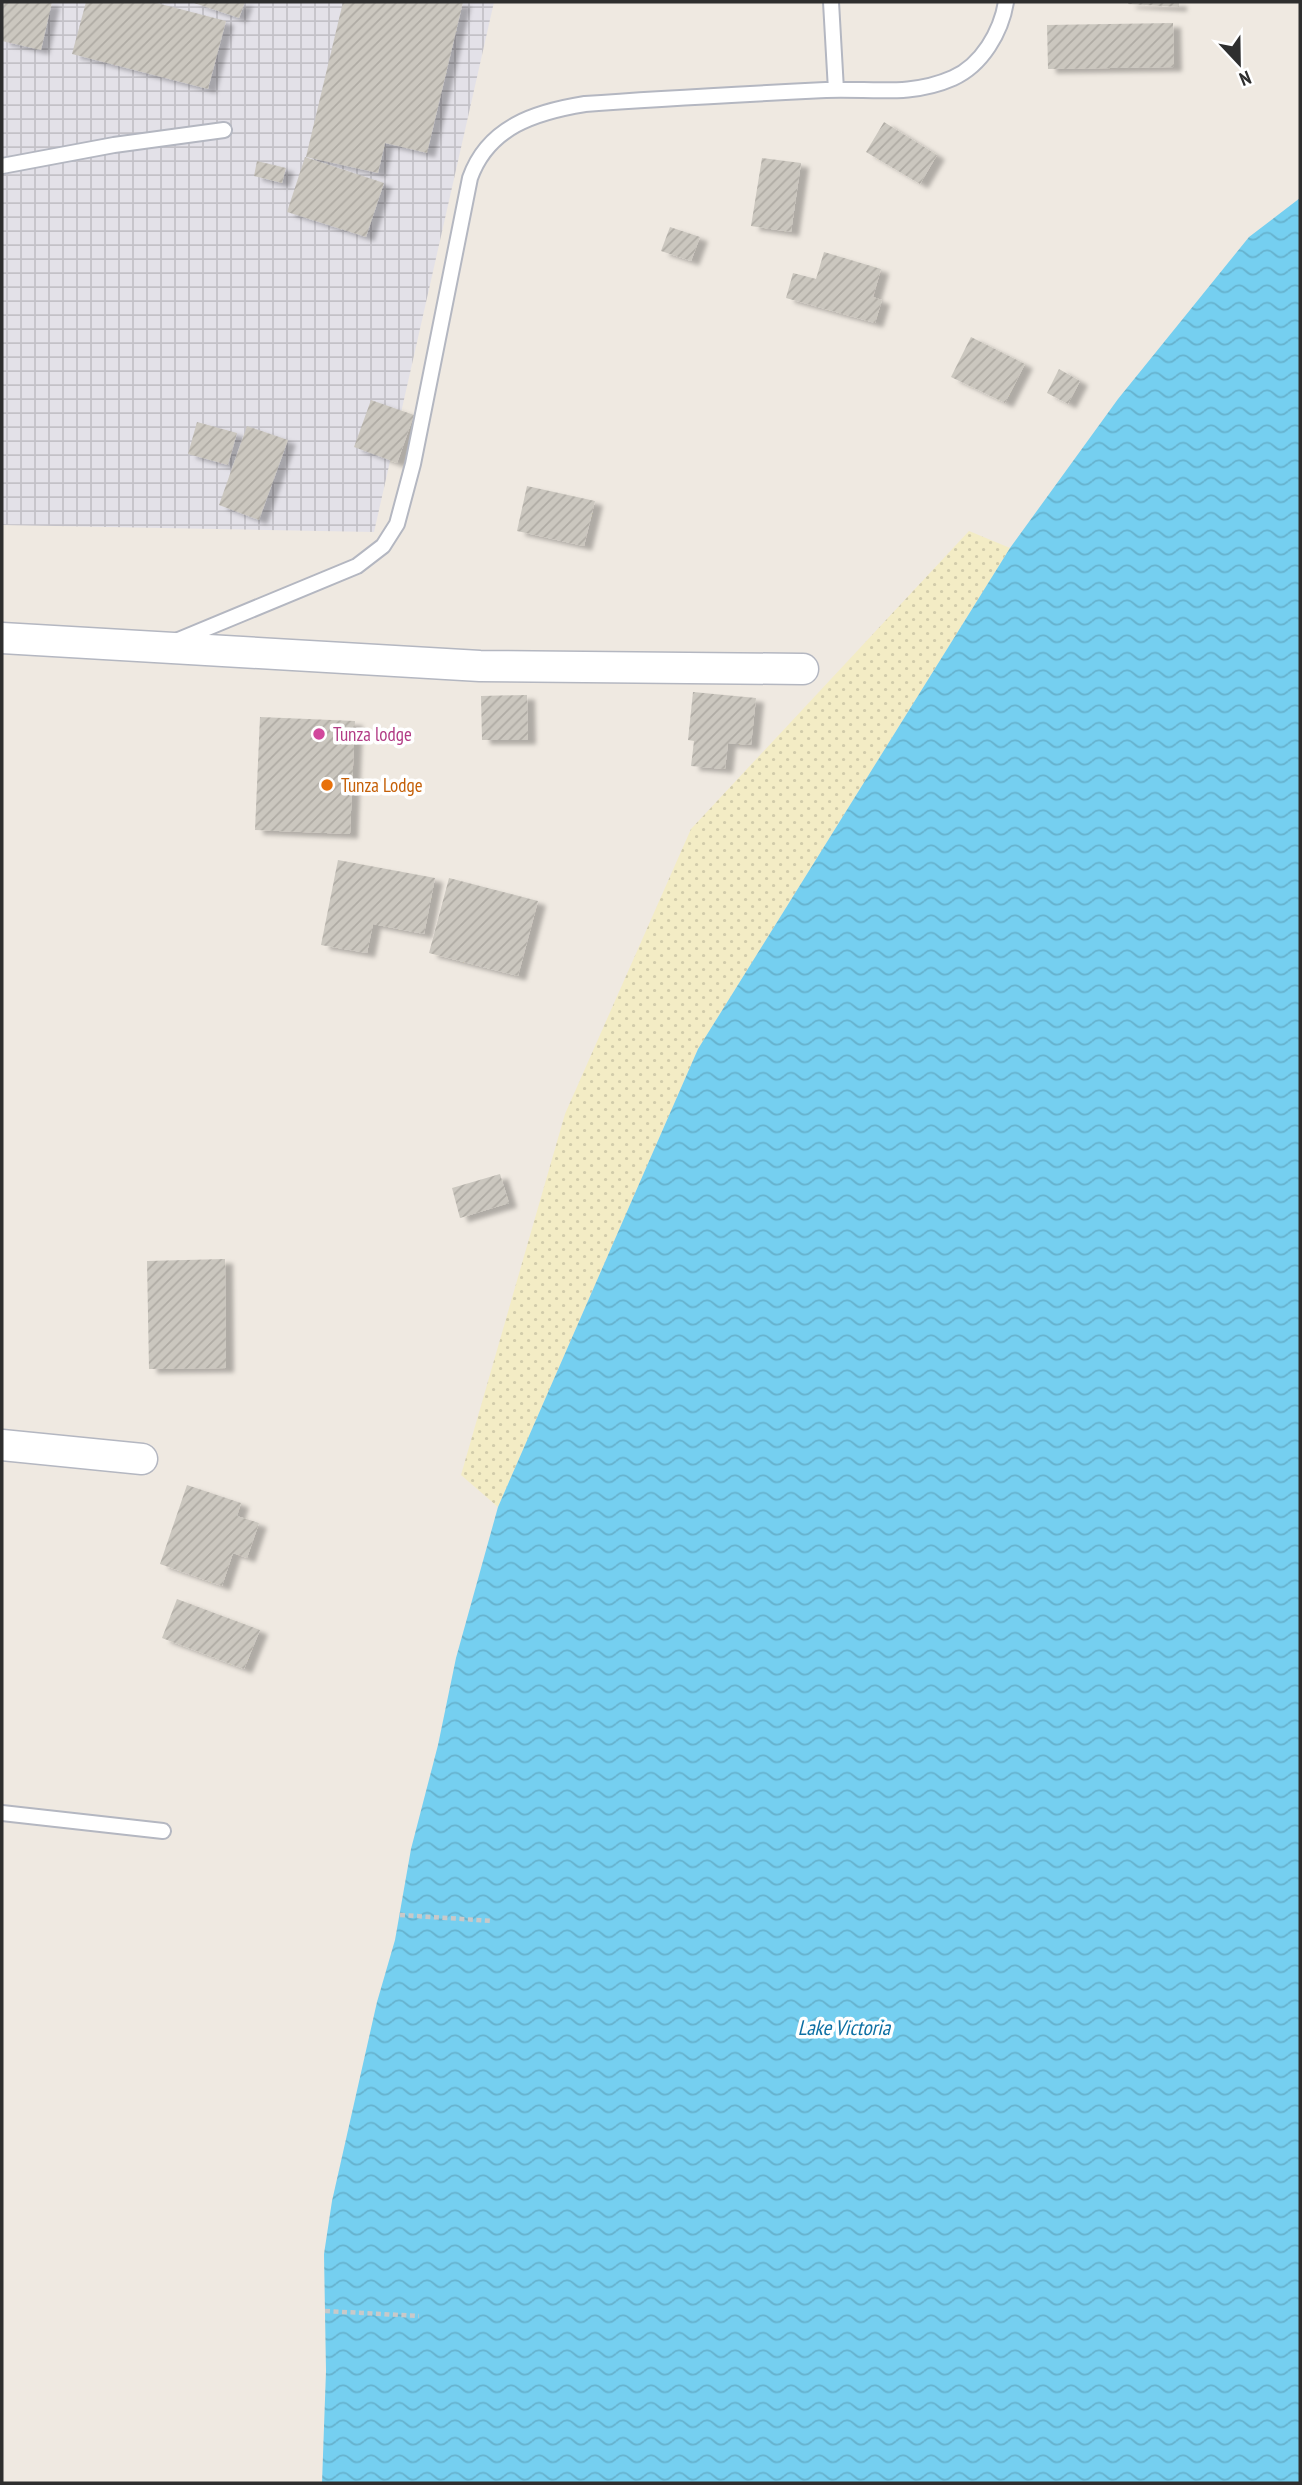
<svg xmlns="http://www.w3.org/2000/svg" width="1302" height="2485" viewBox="0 0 1302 2485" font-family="'PT Sans Narrow',sans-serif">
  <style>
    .industrial { fill: url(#industrial-grid) }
    .sand { fill: url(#sand-dots) }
    .water { fill: url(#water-waves) }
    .building { fill: url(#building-hatch); filter: url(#shadow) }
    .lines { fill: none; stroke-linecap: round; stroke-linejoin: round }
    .service-casing { stroke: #b4b7c1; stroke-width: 18 }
    .minor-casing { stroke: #b4b7c1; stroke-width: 33 }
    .path { stroke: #c9c9c9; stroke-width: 4.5; stroke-dasharray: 5 3.5; stroke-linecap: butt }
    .service { stroke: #fff; stroke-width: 14 }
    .minor { stroke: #fff; stroke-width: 30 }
    .hotel-dot { fill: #d1479c; stroke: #fff; stroke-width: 2.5 }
    .food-dot { fill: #e8710a; stroke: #fff; stroke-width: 2.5 }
    .labels { text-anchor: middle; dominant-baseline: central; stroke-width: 7; stroke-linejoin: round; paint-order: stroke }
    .hotel-label { font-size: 19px; fill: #b23c85; stroke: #fff; text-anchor: start }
    .food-label { font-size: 19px; fill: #c56008; stroke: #fff; text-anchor: start }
    .water-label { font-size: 21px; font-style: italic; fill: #0d6fa3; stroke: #fff }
  </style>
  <defs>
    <pattern id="industrial-grid" width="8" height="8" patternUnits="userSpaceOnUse" patternTransform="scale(1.75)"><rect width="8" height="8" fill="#e3e1e8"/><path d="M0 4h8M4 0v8" fill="none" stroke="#c3c1c7"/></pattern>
    <pattern id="sand-dots" width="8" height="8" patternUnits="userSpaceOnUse" patternTransform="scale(1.75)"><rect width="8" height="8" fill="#f3ecc5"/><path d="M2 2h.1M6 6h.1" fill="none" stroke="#d1cbaa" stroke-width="1.8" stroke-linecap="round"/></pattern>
    <pattern id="water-waves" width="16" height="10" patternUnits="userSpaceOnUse" patternTransform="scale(1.75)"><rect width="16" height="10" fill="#75cff0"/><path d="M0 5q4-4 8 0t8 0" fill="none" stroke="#66b2ce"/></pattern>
    <pattern id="building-hatch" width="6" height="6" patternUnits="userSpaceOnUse" patternTransform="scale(1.75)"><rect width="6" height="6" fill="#cbc7bf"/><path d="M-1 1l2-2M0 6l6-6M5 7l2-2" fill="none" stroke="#afaba4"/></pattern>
    <filter id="shadow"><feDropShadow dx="8" dy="4.5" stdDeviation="2" flood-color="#0004"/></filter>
  </defs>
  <rect width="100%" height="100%" fill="#efe9e1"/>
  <path class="industrial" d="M2,2H494L374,532L2,525Z"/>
  <path class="sand" d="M969,531L1010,548L698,1049L498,1507L461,1475L565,1114L691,829Z"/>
  <path class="water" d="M1300,198V2483H322L326,2371L324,2254L332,2201L377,2002L395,1940L411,1849L438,1745L456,1658L498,1507L698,1049L1010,548L1118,399L1249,237Z"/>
  <path class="building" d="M2,2H52L41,50L2,41Z
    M86,2H153L226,21L208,89L72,54Z
    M191,2H245L239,18Z
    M343,2H463L427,153L385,143L378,173L306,157Z
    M1128,2H1179V7L1128,4Z
    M1173,23L1174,67L1048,69L1047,25Z
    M884,122L937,155L920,184L866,152Z
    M305,157L384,183L366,237L287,212Z
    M762,158L801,163L791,232L751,226Z
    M257,161L286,168L282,183L254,176Z
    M670,227L700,237L691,261L661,251Z
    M824,252L881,269L873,297L882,300L875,323L786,298L793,273L816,279Z
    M971,337L1025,364L1005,403L951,377Z
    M1059,369L1080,381L1068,404L1047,393Z
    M371,400L414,415L397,463L354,447Z
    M197,422L237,433L228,465L188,454Z
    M247,426L288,440L259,520L219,505Z
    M527,486L595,501L584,546L517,531Z
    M693,692L756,698L751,745L728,743L725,769L691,766L694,741L688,740Z
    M527,695L528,740H482L481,696Z
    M260,717L355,721L350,834L255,830Z
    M338,860L435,878L424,934L373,924L367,953L321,945Z
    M449,878L538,901L518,976L429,953Z
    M500,1174L509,1203L460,1218L452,1188Z
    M225,1259L226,1368L149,1369L147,1261Z
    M187,1485L241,1503L237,1516L259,1523L247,1558L233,1553L222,1586L160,1564Z
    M177,1599L260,1630L244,1669L162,1638Z"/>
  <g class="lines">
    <defs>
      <path id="service" d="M831,2L836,90
        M2,166L114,145L224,130
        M176,641L357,566L383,546L397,524L413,464L470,178C488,127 535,112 585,104C665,98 746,94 826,90C871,88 910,97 953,78C982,65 1001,32 1006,2
        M2,1813L163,1831"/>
      <path id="minor" d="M2,638L480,666L803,669
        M2,1445L142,1459"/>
    </defs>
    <use href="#service" class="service-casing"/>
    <use href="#minor" class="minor-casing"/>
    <path class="path" d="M400,1915L493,1921
      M325,2311L419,2316"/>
    <use href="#service" class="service"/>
    <use href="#minor" class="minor"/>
  </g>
  <circle class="hotel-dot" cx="319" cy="734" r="7"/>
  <circle class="food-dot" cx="327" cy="785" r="7"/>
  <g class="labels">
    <g class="hotel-label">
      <text x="333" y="734">Tunza lodge</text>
    </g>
    <g class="food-label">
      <text x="341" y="785">Tunza Lodge</text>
    </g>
    <g class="water-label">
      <text x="844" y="2027">Lake Victoria</text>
    </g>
  </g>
  <rect width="1302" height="2485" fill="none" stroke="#2e2e2e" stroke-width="7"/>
  <g transform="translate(1239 63) rotate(158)" stroke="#ffffff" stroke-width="5" paint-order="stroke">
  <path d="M0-5L12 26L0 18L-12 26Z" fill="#2e2e2e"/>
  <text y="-10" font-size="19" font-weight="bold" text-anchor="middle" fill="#2e2e2e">N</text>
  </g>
</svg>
